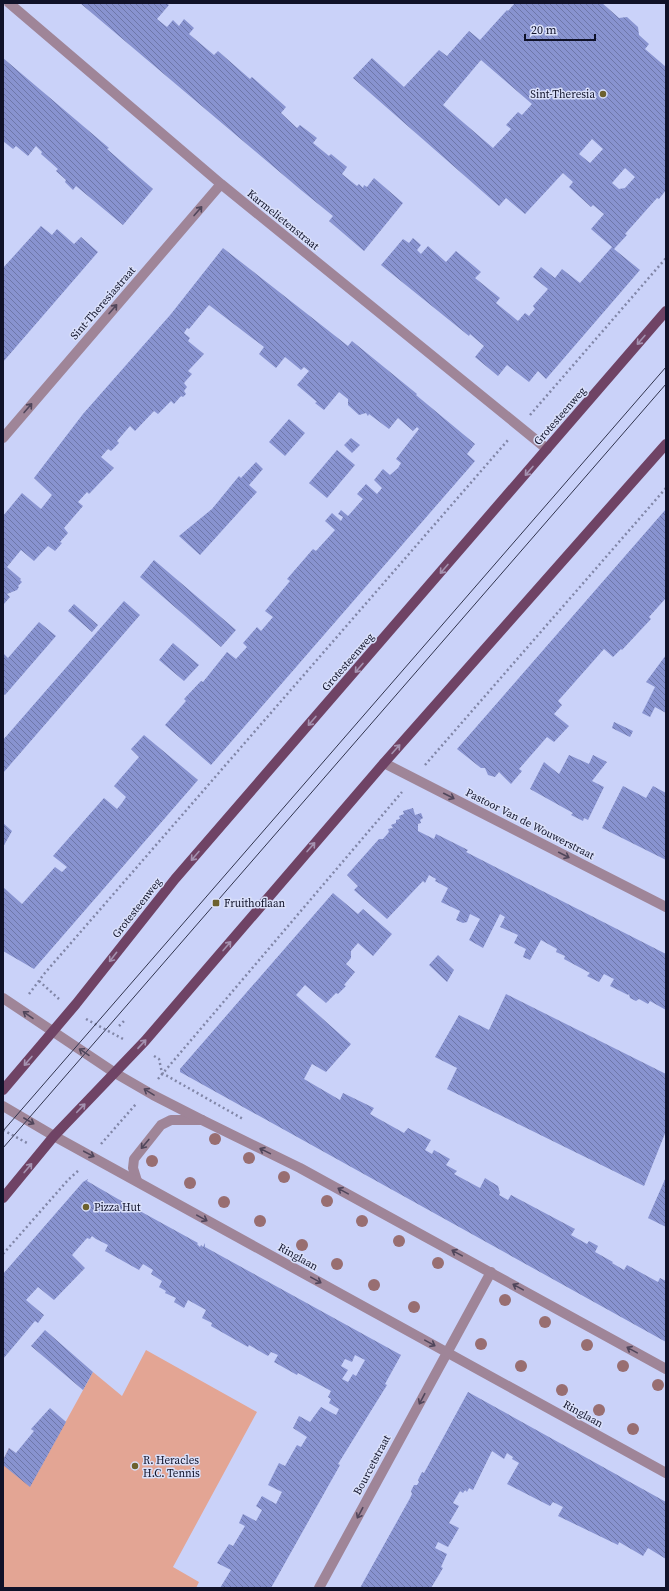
<svg xmlns="http://www.w3.org/2000/svg" width="669" height="1591" viewBox="0 0 669 1591" font-family="'Source Serif 4',serif">
  <style>
    .park { fill: #e3a594 }
    .building { fill: url(#building-back-hatch); fill-rule: evenodd }
    .lines { fill: none; stroke-linecap: round; stroke-linejoin: round }
    .path { stroke: #8186a7; stroke-width: 2.5; stroke-dasharray: 2 3; stroke-linecap: butt }
    .minor { stroke: #9f8598; stroke-width: 10 }
    .tertiary { stroke: #9f8598; stroke-width: 10 }
    .primary { stroke: #6f4365; stroke-width: 10 }
    .tram { stroke: #31344e; stroke-width: 1 }
    .tree { fill: #986e71 }
    .oneway { stroke: #50465b }
    .oneway2 { stroke: #a492b0 }
    .poi-dot { fill: #6d612e; stroke: #dae0fa; stroke-width: 1.5 }
    .labels { text-anchor: middle; dominant-baseline: central; stroke-width: 3; stroke-linejoin: round; paint-order: stroke }
    .poi-label { font-size: 11px; fill: #101229; stroke: #dae0fa; text-anchor: start }
    .street-label { font-size: 11px; fill: #101229; stroke: #dae0fa }
  </style>
  <defs>
    <pattern id="building-back-hatch" width="6" height="6" patternUnits="userSpaceOnUse"><rect width="6" height="6" fill="#8893d0"/><path d="M-1 5l2 2M0 0l6 6M5-1l2 2" fill="none" stroke="#6e77a9"/></pattern>
  </defs>
  <rect width="100%" height="100%" fill="#cad2f9"/>
  <path class="park" d="M146,1350L257,1412L173,1567L199,1582L196,1588H3V1460L9,1448L38,1472L93,1372L122,1396Z"/>
  <path class="building" d="M80,3H166L169,5L157,19L167,27L173,20L179,26L184,19L194,28L189,34L214,55L218,51L250,79L252,77L286,107L281,113L297,128L300,125L317,138L313,143L329,156L331,154L347,167L342,174L357,186L359,184L363,188L364,185L367,187L374,178L403,203L364,251L329,221L333,216L301,190Z
    M515,3H602L619,18L627,17L638,27L639,35L649,44L645,49L666,67V190L659,199L657,198L625,234L627,235L614,249L640,270L546,379L538,371L529,382L507,365L498,376L475,357L484,346L470,334L469,336L381,265L403,239L409,243L413,238L421,245L417,250L421,254L428,246L446,262L456,251L481,272L475,278L500,298L496,303L518,321L525,313L529,316L535,309L533,306L548,289L533,277L541,267L555,278L562,269L580,283L612,247L591,229L604,214L593,205L591,207L569,187L573,182L563,173L525,214L506,198L499,206L353,78L372,58L404,87L439,50L447,56L469,31L480,40L507,10L508,11ZM481,60L532,104L522,115L518,112L506,125L511,129L493,148L443,105ZM592,139L603,149L590,163L579,154ZM625,168L635,177L625,188L619,189L612,183Z
    M3,58L109,148L107,149L153,189L123,225L76,186L73,190L65,182L66,180L56,171L58,169L41,154L42,152L36,146L28,156L16,146L13,149L3,141Z
    M41,226L52,235L57,229L74,244L81,237L98,252L3,362V268Z
    M223,248L348,346L352,341L417,394L416,395L475,444L467,454L475,461L211,765L165,725L186,701L184,699L201,681L203,682L227,652L236,659L247,647L243,643L257,627L261,631L273,617L265,611L290,581L287,579L313,549L316,551L335,530L325,521L332,513L341,521L343,517L338,514L341,510L348,516L363,499L357,494L366,484L377,494L382,488L374,480L383,469L390,475L398,468L401,463L396,459L419,429L417,427L413,431L398,418L389,429L369,414L368,416L366,413L359,415L348,405V399L339,392L324,410L315,403L317,402L297,385L309,371L304,367L301,370L285,357L276,368L259,354L264,347L209,305L189,329L187,328L184,333L190,338L188,341L204,354L188,371L192,374L184,383L187,387L184,391L186,394L183,397L181,396L174,404L171,401L158,414L154,411L135,431L130,426L117,441L119,443L111,451L108,449L101,457L114,468L89,494L87,492L78,502L83,506L64,528L68,533L60,542L62,543L55,551L48,546L34,561L21,550L7,567L21,579L20,580L22,582L18,586L19,587L17,590L7,594L10,597L3,605V516L22,493L41,509L52,495L34,478L83,414L171,314Z
    M289,419L305,433L285,456L269,442Z
    M351,438L360,445L352,453L344,445Z
    M337,450L355,465L327,498L309,483Z
    M256,462L263,469L249,485L257,492L200,555L179,536L212,509L239,476L241,478Z
    M666,509V598L649,617L651,619L622,650L621,649L613,657L604,649L558,701L562,705L554,714L569,726L554,742L547,737L519,769L522,771L511,784L499,772L495,777L488,775L485,768H481L457,749Z
    M154,560L236,630L221,647L140,577Z
    M124,601L140,615L3,773V740Z
    M74,604L98,625L92,632L68,611Z
    M39,622L56,636L5,695L3,693V653L8,658Z
    M173,643L199,665L184,681L159,660Z
    M666,655V713L655,707L650,717L642,713L655,687L646,682Z
    M614,722L633,731L630,737L612,728Z
    M144,735L198,780L34,969L3,951V887L22,904L55,867L62,872L67,867L53,856L104,798L117,809L122,803L126,797L114,786L139,757L131,749Z
    M569,755L589,764L593,755L607,762L592,781L604,787L588,820L584,818L583,821L571,815L573,813L530,789L544,762L559,774Z
    M623,786L646,798L653,786L666,793V860L602,828Z
    M413,808L415,815L421,813L423,818L420,820L421,823L418,824V831L434,839L436,834L468,850L466,852L666,954V1010L650,1001L648,1004L639,999L636,1001L630,998L629,994L628,995L610,986L614,979L604,974L599,982L587,976L590,973L564,959L565,956L556,952L557,949L541,940L530,960L523,957L526,949L514,943L518,935L500,927L505,917L500,914L483,948L469,940L480,919L470,914L467,922L463,923L456,920L460,911L441,902L448,888L435,881L436,879L429,875L425,883L423,881L387,919L354,890L358,886L347,875L379,839H383L389,832L388,829L393,828L391,825L396,823V820L400,819L399,816L404,814L403,811Z
    M3,823L12,831L3,847Z
    M333,893L358,914L363,909L392,934L373,956L358,943L351,951V958L346,964L355,972L344,985L346,986L338,994L336,993L326,1003L305,985L296,995L351,1044L326,1072L312,1064L304,1079L340,1100L343,1093L374,1108L370,1114L404,1133L408,1128L431,1140L425,1150L432,1154L434,1150L450,1159L446,1165L457,1171L454,1174L480,1188L485,1178L498,1186L500,1193L499,1195L508,1200L511,1195L575,1229L571,1235L587,1244L589,1241L598,1246L595,1252L613,1262L612,1263L624,1270L627,1265L658,1282L660,1278L666,1281V1342L180,1072V1069Z
    M438,955L454,970L447,982L429,965Z
    M506,994L666,1074V1131L644,1186L447,1089L457,1068L435,1057L459,1015L489,1030Z
    M666,1177V1227L648,1218Z
    M88,1179L87,1181L118,1199L198,1243L197,1244L200,1247L201,1245L203,1247L205,1243V1247L401,1355L385,1384L387,1385L338,1464L340,1465L271,1588H220L231,1570L217,1563L229,1544L233,1546L245,1526L239,1523L243,1514L256,1521L262,1510L256,1506L262,1496L276,1504L282,1492L268,1485L279,1463L285,1466L297,1445L301,1447L307,1437L293,1428L299,1416L310,1422L321,1407L336,1415L339,1409L329,1403L331,1399L328,1397L331,1391L298,1373L297,1375L274,1362L278,1355L271,1352L268,1356L249,1345L248,1347L211,1326L212,1323L202,1318L206,1310L188,1300L184,1308L174,1302L176,1298L165,1293L166,1291L159,1287L162,1281L151,1274L153,1270L143,1264L139,1270L105,1251L108,1245L96,1239L92,1236L90,1239L87,1238L72,1255L85,1268L54,1300L38,1287L26,1300L44,1315L38,1323L35,1321L3,1359V1274L83,1182ZM355,1355L365,1360L356,1376L353,1374L348,1382L342,1379L348,1370L341,1366L345,1359L352,1362Z
    M45,1330L93,1372L83,1390L31,1346Z
    M468,1392L666,1502V1559L648,1548L643,1556L619,1542L618,1545L558,1516L563,1507L553,1502L550,1506L507,1484L519,1463L512,1459L513,1457L507,1453L504,1459L492,1451L473,1490L469,1488L467,1492L465,1490L463,1493L460,1491L453,1503L459,1506L449,1523L459,1528L448,1547L438,1542L435,1548L447,1554L441,1567L443,1568L431,1588H360L409,1500L412,1494L411,1491L414,1485H417L419,1482L418,1480L422,1472L424,1473Z
    M50,1408L66,1422L30,1487L3,1465V1460L9,1448L16,1453L34,1431L31,1429Z"/>
  <g class="lines">
    <path class="path" d="M530,415L666,258
      M425,765L666,488
      M39,981L59,999
      M29,994L44,974L508,440
      M86,1019L123,1039
      M119,1026L126,1019
      M154,1056L159,1059L162,1073L243,1119
      M158,1079L402,792
      M3,1130L27,1143
      M101,1144L136,1104
      M3,1254L68,1180L80,1169"/>
    <path class="minor" d="M9,3L221,184L547,449
      M3,438L221,184
      M384,763L666,907
      M137,1181L133,1168L134,1159L161,1125L171,1120H202
      M319,1588L491,1272"/>
    <path class="tertiary" d="M3,998L115,1073L153,1095L202,1120L300,1168L666,1369
      M3,1106L54,1136L666,1473"/>
    <path class="primary" d="M3,1090L76,1004L175,879L666,311
      M3,1198L54,1136L145,1041L384,763L666,444"/>
    <path class="tram" d="M3,1131L666,367
      M3,1148L666,384"/>
  </g>
  <g class="tree">
    <circle cx="215" cy="1139" r="6"/>
    <circle cx="249" cy="1158" r="6"/>
    <circle cx="152" cy="1161" r="6"/>
    <circle cx="284" cy="1177" r="6"/>
    <circle cx="190" cy="1183" r="6"/>
    <circle cx="327" cy="1201" r="6"/>
    <circle cx="224" cy="1202" r="6"/>
    <circle cx="260" cy="1221" r="6"/>
    <circle cx="362" cy="1221" r="6"/>
    <circle cx="399" cy="1241" r="6"/>
    <circle cx="302" cy="1245" r="6"/>
    <circle cx="438" cy="1263" r="6"/>
    <circle cx="337" cy="1264" r="6"/>
    <circle cx="374" cy="1285" r="6"/>
    <circle cx="505" cy="1300" r="6"/>
    <circle cx="414" cy="1307" r="6"/>
    <circle cx="545" cy="1322" r="6"/>
    <circle cx="481" cy="1344" r="6"/>
    <circle cx="587" cy="1345" r="6"/>
    <circle cx="521" cy="1366" r="6"/>
    <circle cx="623" cy="1366" r="6"/>
    <circle cx="658" cy="1385" r="6"/>
    <circle cx="562" cy="1390" r="6"/>
    <circle cx="599" cy="1410" r="6"/>
    <circle cx="633" cy="1429" r="6"/>
  </g>
  <defs><path id="oneway-shaft" d="M-6 0H5M1.5-3L5.5 0L1.5 3" fill="none" stroke-width="1.6" stroke-linecap="round" stroke-linejoin="round"/></defs>
  <g class="oneway">
    <use href="#oneway-shaft" transform="translate(198 211) rotate(-49)"/>
    <use href="#oneway-shaft" transform="translate(113 309) rotate(-49)"/>
    <use href="#oneway-shaft" transform="translate(28 408) rotate(-49)"/>
    <use href="#oneway-shaft" transform="translate(449 796) rotate(27)"/>
    <use href="#oneway-shaft" transform="translate(564 855) rotate(27)"/>
    <use href="#oneway-shaft" transform="translate(28 1015) rotate(-145)"/>
    <use href="#oneway-shaft" transform="translate(84 1052) rotate(-146)"/>
    <use href="#oneway-shaft" transform="translate(149 1092) rotate(-148)"/>
    <use href="#oneway-shaft" transform="translate(29 1121) rotate(30)"/>
    <use href="#oneway-shaft" transform="translate(145 1144) rotate(130)"/>
    <use href="#oneway-shaft" transform="translate(265 1151) rotate(-154)"/>
    <use href="#oneway-shaft" transform="translate(89 1154) rotate(28)"/>
    <use href="#oneway-shaft" transform="translate(343 1191) rotate(-151)"/>
    <use href="#oneway-shaft" transform="translate(202 1218) rotate(29)"/>
    <use href="#oneway-shaft" transform="translate(457 1253) rotate(-151)"/>
    <use href="#oneway-shaft" transform="translate(316 1280) rotate(29)"/>
    <use href="#oneway-shaft" transform="translate(518 1287) rotate(-151)"/>
    <use href="#oneway-shaft" transform="translate(430 1343) rotate(29)"/>
    <use href="#oneway-shaft" transform="translate(632 1350) rotate(-151)"/>
    <use href="#oneway-shaft" transform="translate(422 1399) rotate(118)"/>
    <use href="#oneway-shaft" transform="translate(360 1513) rotate(118)"/>
  </g>
  <g class="oneway2">
    <use href="#oneway-shaft" transform="translate(641 340) rotate(131)"/>
    <use href="#oneway-shaft" transform="translate(529 471) rotate(131)"/>
    <use href="#oneway-shaft" transform="translate(444 569) rotate(131)"/>
    <use href="#oneway-shaft" transform="translate(359 668) rotate(131)"/>
    <use href="#oneway-shaft" transform="translate(312 721) rotate(131)"/>
    <use href="#oneway-shaft" transform="translate(396 749) rotate(-48)"/>
    <use href="#oneway-shaft" transform="translate(311 847) rotate(-49)"/>
    <use href="#oneway-shaft" transform="translate(195 856) rotate(131)"/>
    <use href="#oneway-shaft" transform="translate(227 946) rotate(-49)"/>
    <use href="#oneway-shaft" transform="translate(113 957) rotate(128)"/>
    <use href="#oneway-shaft" transform="translate(142 1044) rotate(-47)"/>
    <use href="#oneway-shaft" transform="translate(28 1061) rotate(131)"/>
    <use href="#oneway-shaft" transform="translate(81 1108) rotate(-46)"/>
    <use href="#oneway-shaft" transform="translate(28 1168) rotate(-50)"/>
  </g>
  <g class="poi-dot">
    <circle cx="603" cy="94" r="4"/>
    <rect x="212" y="899" width="8" height="8" rx="2"/>
    <circle cx="86" cy="1207" r="4"/>
    <circle cx="135" cy="1466" r="4"/>
  </g>
  <g class="labels">
    <g class="poi-label">
      <text x="595" y="94" text-anchor="end">Sint-Theresia</text>
      <text x="224" y="903">Fruithoflaan</text>
      <text x="94" y="1207">Pizza Hut</text>
      <text x="143" y="1460">R. Heracles<tspan x="143" dy="13">H.C. Tennis</tspan></text>
    </g>
    <g class="street-label">
      <text transform="translate(283 220) rotate(39)">Karmelietenstraat</text>
      <text transform="translate(103 303) rotate(-49)">Sint-Theresiastraat</text>
      <text transform="translate(560 416) rotate(-49)">Grotesteenweg</text>
      <text transform="translate(348 662) rotate(-49)">Grotesteenweg</text>
      <text transform="translate(530 824) rotate(27)">Pastoor Van de Wouwerstraat</text>
      <text transform="translate(137 908) rotate(-52)">Grotesteenweg</text>
      <text transform="translate(298 1257) rotate(29)">Ringlaan</text>
      <text transform="translate(583 1414) rotate(29)">Ringlaan</text>
      <text transform="translate(372 1465) rotate(-62)">Bourcetstraat</text>
    </g>
  </g>
  <rect width="669" height="1591" fill="none" stroke="#101229" stroke-width="8"/>
  <path d="M525 34v6h70v-6" fill="none" stroke="#101229" stroke-width="2"/>
  <text x="531" y="34" font-size="12" fill="#101229" stroke="#dae0fa" stroke-width="3" paint-order="stroke">20 m</text>
</svg>
